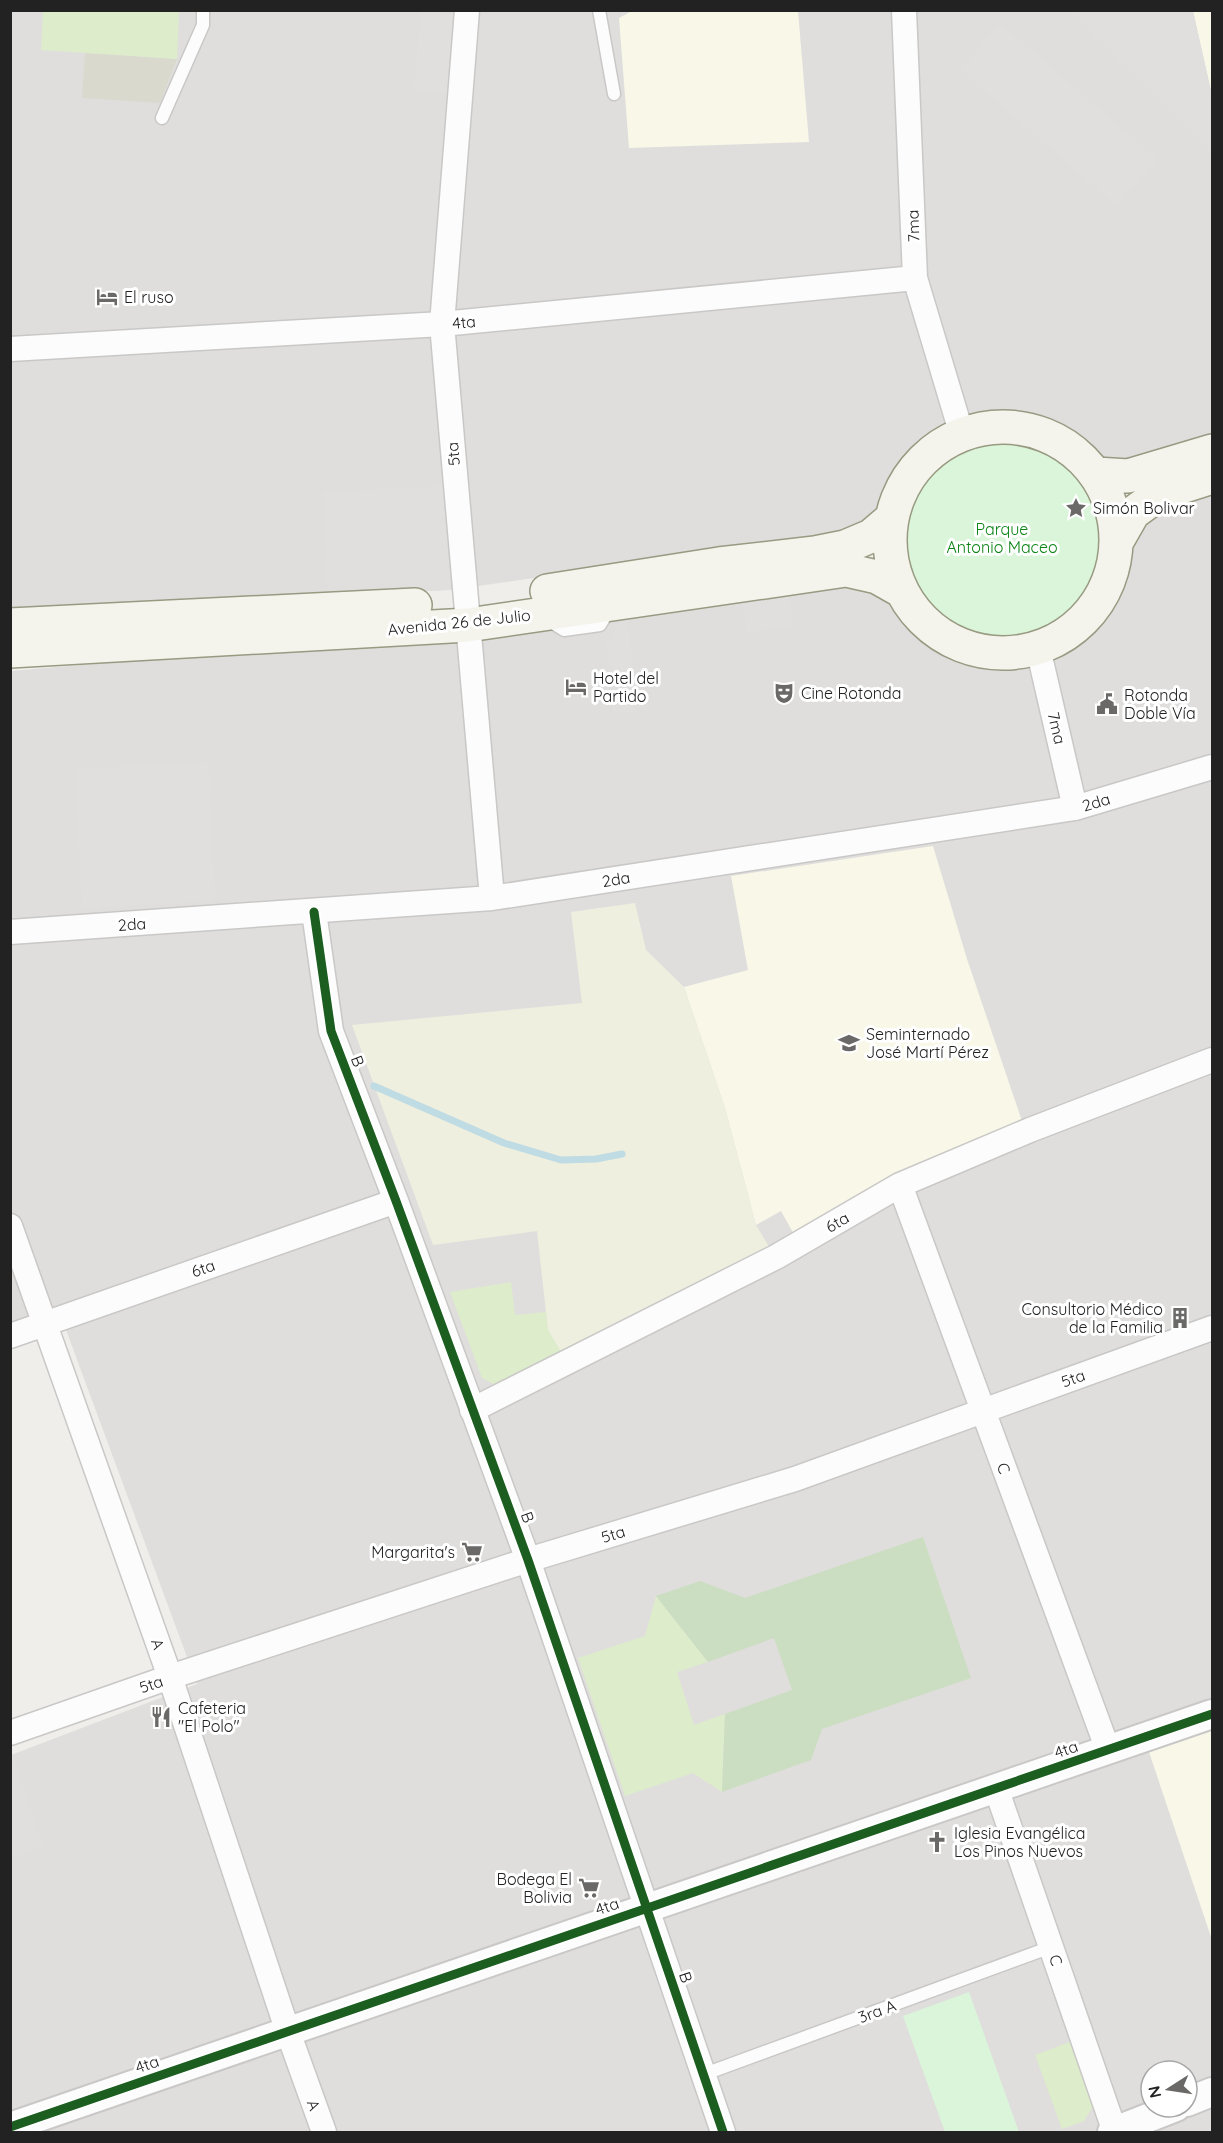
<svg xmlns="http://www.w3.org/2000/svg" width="1223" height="2143" viewBox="0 0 1223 2143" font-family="Quicksand,sans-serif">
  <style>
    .residential { fill: #dfdedc; fill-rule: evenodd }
    .education { fill: #f8f7e8 }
    .construction { fill: #d9d9cd }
    .farmland { fill: #efefdf }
    .grass { fill: #ddeccb }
    .forest { fill: #cbdec1 }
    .park { fill: #daf5da }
    .parking { fill: #e0dfde }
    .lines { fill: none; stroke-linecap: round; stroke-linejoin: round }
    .stream { stroke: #bfdbe3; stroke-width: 7 }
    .service-casing { stroke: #c9c8c7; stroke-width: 15 }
    .minor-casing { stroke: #c9c8c7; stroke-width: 27 }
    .tertiary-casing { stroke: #c9c8c7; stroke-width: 32 }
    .secondary-casing { stroke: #999a82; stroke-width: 36 }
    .service { stroke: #fdfcfc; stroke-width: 12 }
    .minor { stroke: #fdfcfc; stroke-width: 24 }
    .tertiary { stroke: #fdfcfc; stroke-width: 28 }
    .secondary { stroke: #f4f4ed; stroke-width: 33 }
    .cycleway-casing { stroke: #fff; stroke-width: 13 }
    .cycleway { stroke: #1b5e20; stroke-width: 9 }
    .labels { text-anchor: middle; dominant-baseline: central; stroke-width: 6; stroke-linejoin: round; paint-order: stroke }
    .street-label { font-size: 16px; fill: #222; stroke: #fff }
    .poi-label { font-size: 16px; fill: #222; stroke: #fff; text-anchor: start }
    .park-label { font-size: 16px; fill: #0c8416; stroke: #fff }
  </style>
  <rect width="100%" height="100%" fill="#f0eeeb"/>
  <path class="residential" d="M10,11H1212V437L1138,462L1105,463L1075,434L1036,417L995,414L970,420L945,430L919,447L894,480L874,516L856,528L834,535L450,590L11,608Z
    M1212,496V2132H11V1755L197,1684L59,1311L11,1325V671L481,631L847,585L870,591L886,599L922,635L953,655L988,666L1025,665L1060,654L1091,633L1114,604L1135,545L1145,525L1166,509ZM1151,2071H1187V2107H1151Z"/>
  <path class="education" d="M632,11H798L809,142L629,148L619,18Z
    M1193,11H1212V96V95Z
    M933,846L967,959L1022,1121L795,1236L781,1211L756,1225L725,1108L684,987L748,970L731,876Z
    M1212,1730V1940L1149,1752Z"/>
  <path class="construction" d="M85,53L177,59L160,103L82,98Z"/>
  <path class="farmland" d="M635,903L646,950L684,987L725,1108L756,1225L771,1250L561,1352L548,1330L537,1231L433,1245L352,1025L582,1003L571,912Z"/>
  <path class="grass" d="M43,11H179L177,59L41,50Z
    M511,1282L515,1315L546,1312L548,1330L561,1352L494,1384L482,1378L450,1292Z
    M656,1596L708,1662L677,1672L694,1725L725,1714L722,1792L693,1773L625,1796L578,1658L645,1636Z
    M1075,2040L1097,2100L1084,2121L1062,2129L1035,2055Z"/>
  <path class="forest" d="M923,1537L971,1678L822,1729L811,1760L722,1792L725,1714L792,1690L774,1638L708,1662L656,1596L700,1581L745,1598Z"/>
  <path class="park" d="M898 538a103 103 0 1 1 206 0a103 103 0 1 1-206 0Z
    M969,1992L1019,2132H945L903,2016Z"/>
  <path class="parking" d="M420,11L467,16L460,95L414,91Z
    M1070,11H1193L1212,96V152Z
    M1000,23L1157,159L1117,206L960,70Z
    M445,486L450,590L328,595L323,492Z
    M787,578L794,626L747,633L740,585Z
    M628,612L636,712L613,714L606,642Z
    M208,762L216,901L82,908L75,769Z
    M13,1754L43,1846L11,1858L10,1755Z"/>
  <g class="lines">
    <path class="stream" d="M374,1086L504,1143L561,1160L596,1159L622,1154"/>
    <defs>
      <path id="service" d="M599,10L614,94
        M162,118L203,25V10
        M548,620L564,630L600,625L609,610
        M702,2075L1051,1947"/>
      <path id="minor" d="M467,10L442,324L492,898
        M904,10L915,278L962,435
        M10,349L442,324L915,278
        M1038,648L1075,808
        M314,912L331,1031L396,1201L528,1560L723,2132
        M10,932L492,898L1075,808L1212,767
        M900,1185L1108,1750
        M10,1226L170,1677L288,2032L324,2132
        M10,1336L396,1201
        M472,1410L776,1257L900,1185L1030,1130L1212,1060
        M10,1733L170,1677L528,1560L795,1479L1212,1328
        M996,1788L1115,2132"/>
      <path id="tertiary" d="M1187,2102L1212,2092
        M10,2127L1212,1714
        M1112,2132L1176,2107"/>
      <path id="secondary" d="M890 540a113 113 0 1 1 226 0a113 113 0 1 1-226 0Z
        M1096,474L1128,476L1212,451
        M1117,541L1133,513L1159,494L1212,477
        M547,591L719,564L815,553L845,547L871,536L891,519
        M10,625L415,605
        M10,651L468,625L846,570L877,577L900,590"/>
    </defs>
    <use href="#service" class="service-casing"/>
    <use href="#minor" class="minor-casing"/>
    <use href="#tertiary" class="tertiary-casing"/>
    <use href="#secondary" class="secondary-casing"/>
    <use href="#service" class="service"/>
    <use href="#minor" class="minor"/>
    <use href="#tertiary" class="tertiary"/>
    <use href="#secondary" class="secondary"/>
    <defs>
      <path id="cycleway" d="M314,912L331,1031L396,1201L528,1560L723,2132
        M10,2127L1212,1714"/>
    </defs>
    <use href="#cycleway" class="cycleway-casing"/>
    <use href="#cycleway" class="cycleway"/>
  </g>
  <defs>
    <symbol id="hotel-bare" viewBox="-9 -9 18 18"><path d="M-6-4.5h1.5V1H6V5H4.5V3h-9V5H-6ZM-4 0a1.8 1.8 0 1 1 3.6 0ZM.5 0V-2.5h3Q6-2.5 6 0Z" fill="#6a6968" stroke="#fff" stroke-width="2.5" paint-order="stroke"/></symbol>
    <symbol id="sight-bare" viewBox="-9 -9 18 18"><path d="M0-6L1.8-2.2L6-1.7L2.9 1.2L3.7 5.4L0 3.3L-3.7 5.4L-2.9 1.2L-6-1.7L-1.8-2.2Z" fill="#6a6968" stroke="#fff" stroke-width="2.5" paint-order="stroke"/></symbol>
    <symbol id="theatre-bare" viewBox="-9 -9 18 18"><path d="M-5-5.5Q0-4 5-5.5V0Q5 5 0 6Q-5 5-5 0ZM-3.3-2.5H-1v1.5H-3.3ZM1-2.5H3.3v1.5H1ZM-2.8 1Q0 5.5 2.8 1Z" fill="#6a6968" stroke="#fff" stroke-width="2.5" paint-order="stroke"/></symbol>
    <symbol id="civic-bare" viewBox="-9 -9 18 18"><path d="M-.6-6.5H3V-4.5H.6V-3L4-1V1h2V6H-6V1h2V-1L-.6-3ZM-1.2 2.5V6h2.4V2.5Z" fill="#6a6968" stroke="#fff" stroke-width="2.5" paint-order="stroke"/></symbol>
    <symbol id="school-bare" viewBox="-9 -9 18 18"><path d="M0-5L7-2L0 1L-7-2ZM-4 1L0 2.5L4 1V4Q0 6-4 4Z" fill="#6a6968" stroke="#fff" stroke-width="2.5" paint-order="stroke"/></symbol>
    <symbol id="building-bare" viewBox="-9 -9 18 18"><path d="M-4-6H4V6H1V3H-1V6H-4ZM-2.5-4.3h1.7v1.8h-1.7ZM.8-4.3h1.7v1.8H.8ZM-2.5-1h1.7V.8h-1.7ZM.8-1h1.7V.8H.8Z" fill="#6a6968" stroke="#fff" stroke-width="2.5" paint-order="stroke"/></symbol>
    <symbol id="supermarket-bare" viewBox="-9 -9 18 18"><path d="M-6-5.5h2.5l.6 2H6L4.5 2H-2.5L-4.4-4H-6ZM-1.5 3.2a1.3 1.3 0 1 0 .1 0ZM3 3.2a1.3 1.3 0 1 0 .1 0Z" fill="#6a6968" stroke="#fff" stroke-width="2.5" paint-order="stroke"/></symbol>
    <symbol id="restaurant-bare" viewBox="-9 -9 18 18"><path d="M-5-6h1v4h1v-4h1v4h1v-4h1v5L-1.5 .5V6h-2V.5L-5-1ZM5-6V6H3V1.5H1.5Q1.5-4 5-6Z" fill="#6a6968" stroke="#fff" stroke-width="2.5" paint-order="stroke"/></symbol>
    <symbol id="church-bare" viewBox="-9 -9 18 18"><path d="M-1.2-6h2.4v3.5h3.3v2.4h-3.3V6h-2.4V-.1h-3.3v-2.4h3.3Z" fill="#6a6968" stroke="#fff" stroke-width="2.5" paint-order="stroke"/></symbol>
  </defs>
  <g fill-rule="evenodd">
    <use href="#hotel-bare" x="92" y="282" width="30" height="30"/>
    <use href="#sight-bare" x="1061" y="493" width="30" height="30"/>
    <use href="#hotel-bare" x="561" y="672" width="30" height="30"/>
    <use href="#theatre-bare" x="769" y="678" width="30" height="30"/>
    <use href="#civic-bare" x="1092" y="689" width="30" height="30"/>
    <use href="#school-bare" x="834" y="1028" width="30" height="30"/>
    <use href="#building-bare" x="1165" y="1303" width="30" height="30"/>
    <use href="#supermarket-bare" x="457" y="1537" width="30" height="30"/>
    <use href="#restaurant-bare" x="146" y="1702" width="30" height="30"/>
    <use href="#church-bare" x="922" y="1827" width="30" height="30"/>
    <use href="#supermarket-bare" x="574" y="1873" width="30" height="30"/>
  </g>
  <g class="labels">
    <g class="street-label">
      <text transform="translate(913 226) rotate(-92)">7ma</text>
      <text transform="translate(464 322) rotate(-5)">4ta</text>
      <text transform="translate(453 454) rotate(-95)">5ta</text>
      <text transform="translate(459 622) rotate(-6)">Avenida 26 de Julio</text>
      <text transform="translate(1057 728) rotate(77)">7ma</text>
      <text transform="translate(1096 802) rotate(-17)">2da</text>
      <text transform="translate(616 879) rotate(-9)">2da</text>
      <text transform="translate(132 924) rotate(-4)">2da</text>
      <text transform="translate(358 1061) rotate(69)">B</text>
      <text transform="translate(837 1222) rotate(-30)">6ta</text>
      <text transform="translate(203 1268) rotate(-19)">6ta</text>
      <text transform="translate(1073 1378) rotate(-20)">5ta</text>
      <text transform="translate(1004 1468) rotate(70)">C</text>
      <text transform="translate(528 1517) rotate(70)">B</text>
      <text transform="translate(613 1534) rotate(-17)">5ta</text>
      <text transform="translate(158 1644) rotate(71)">A</text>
      <text transform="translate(151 1684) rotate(-19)">5ta</text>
      <text transform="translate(1066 1749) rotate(-19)">4ta</text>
      <text transform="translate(607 1906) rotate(-19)">4ta</text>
      <text transform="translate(1056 1960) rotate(71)">C</text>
      <text transform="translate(686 1977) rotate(72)">B</text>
      <text transform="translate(877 2011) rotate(-20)">3ra A</text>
      <text transform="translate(147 2064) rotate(-19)">4ta</text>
      <text transform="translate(314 2105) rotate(70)">A</text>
    </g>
    <g class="poi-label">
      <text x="124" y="297">El ruso</text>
      <text x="1093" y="508">Simón Bolivar</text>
      <text x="593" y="678">Hotel del<tspan x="593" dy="18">Partido</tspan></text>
      <text x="801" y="693">Cine Rotonda</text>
      <text x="1124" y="695">Rotonda<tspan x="1124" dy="18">Doble Vía</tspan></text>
      <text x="866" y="1034">Seminternado<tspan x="866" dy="18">José Martí Pérez</tspan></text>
      <text x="1163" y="1309" text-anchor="end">Consultorio Médico<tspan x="1163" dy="18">de la Familia</tspan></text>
      <text x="455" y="1552" text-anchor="end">Margarita's</text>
      <text x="178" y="1708">Cafeteria<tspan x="178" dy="18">"El Polo"</tspan></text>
      <text x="954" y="1833">Iglesia Evangélica<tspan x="954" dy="18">Los Pinos Nuevos</tspan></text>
      <text x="572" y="1879" text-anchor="end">Bodega El<tspan x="572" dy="18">Bolivia</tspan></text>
    </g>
    <g class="park-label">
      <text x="1002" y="529">Parque<tspan x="1002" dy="18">Antonio Maceo</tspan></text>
    </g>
  </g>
  <rect width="1223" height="2143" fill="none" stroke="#222222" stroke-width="24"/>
  <g transform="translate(1169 2089) rotate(258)"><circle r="28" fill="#ffffff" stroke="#a7a7a7" stroke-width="1.5"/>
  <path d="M0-4.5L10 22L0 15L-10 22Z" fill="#6a6968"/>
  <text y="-9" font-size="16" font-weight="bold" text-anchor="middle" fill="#222222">N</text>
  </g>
</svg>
